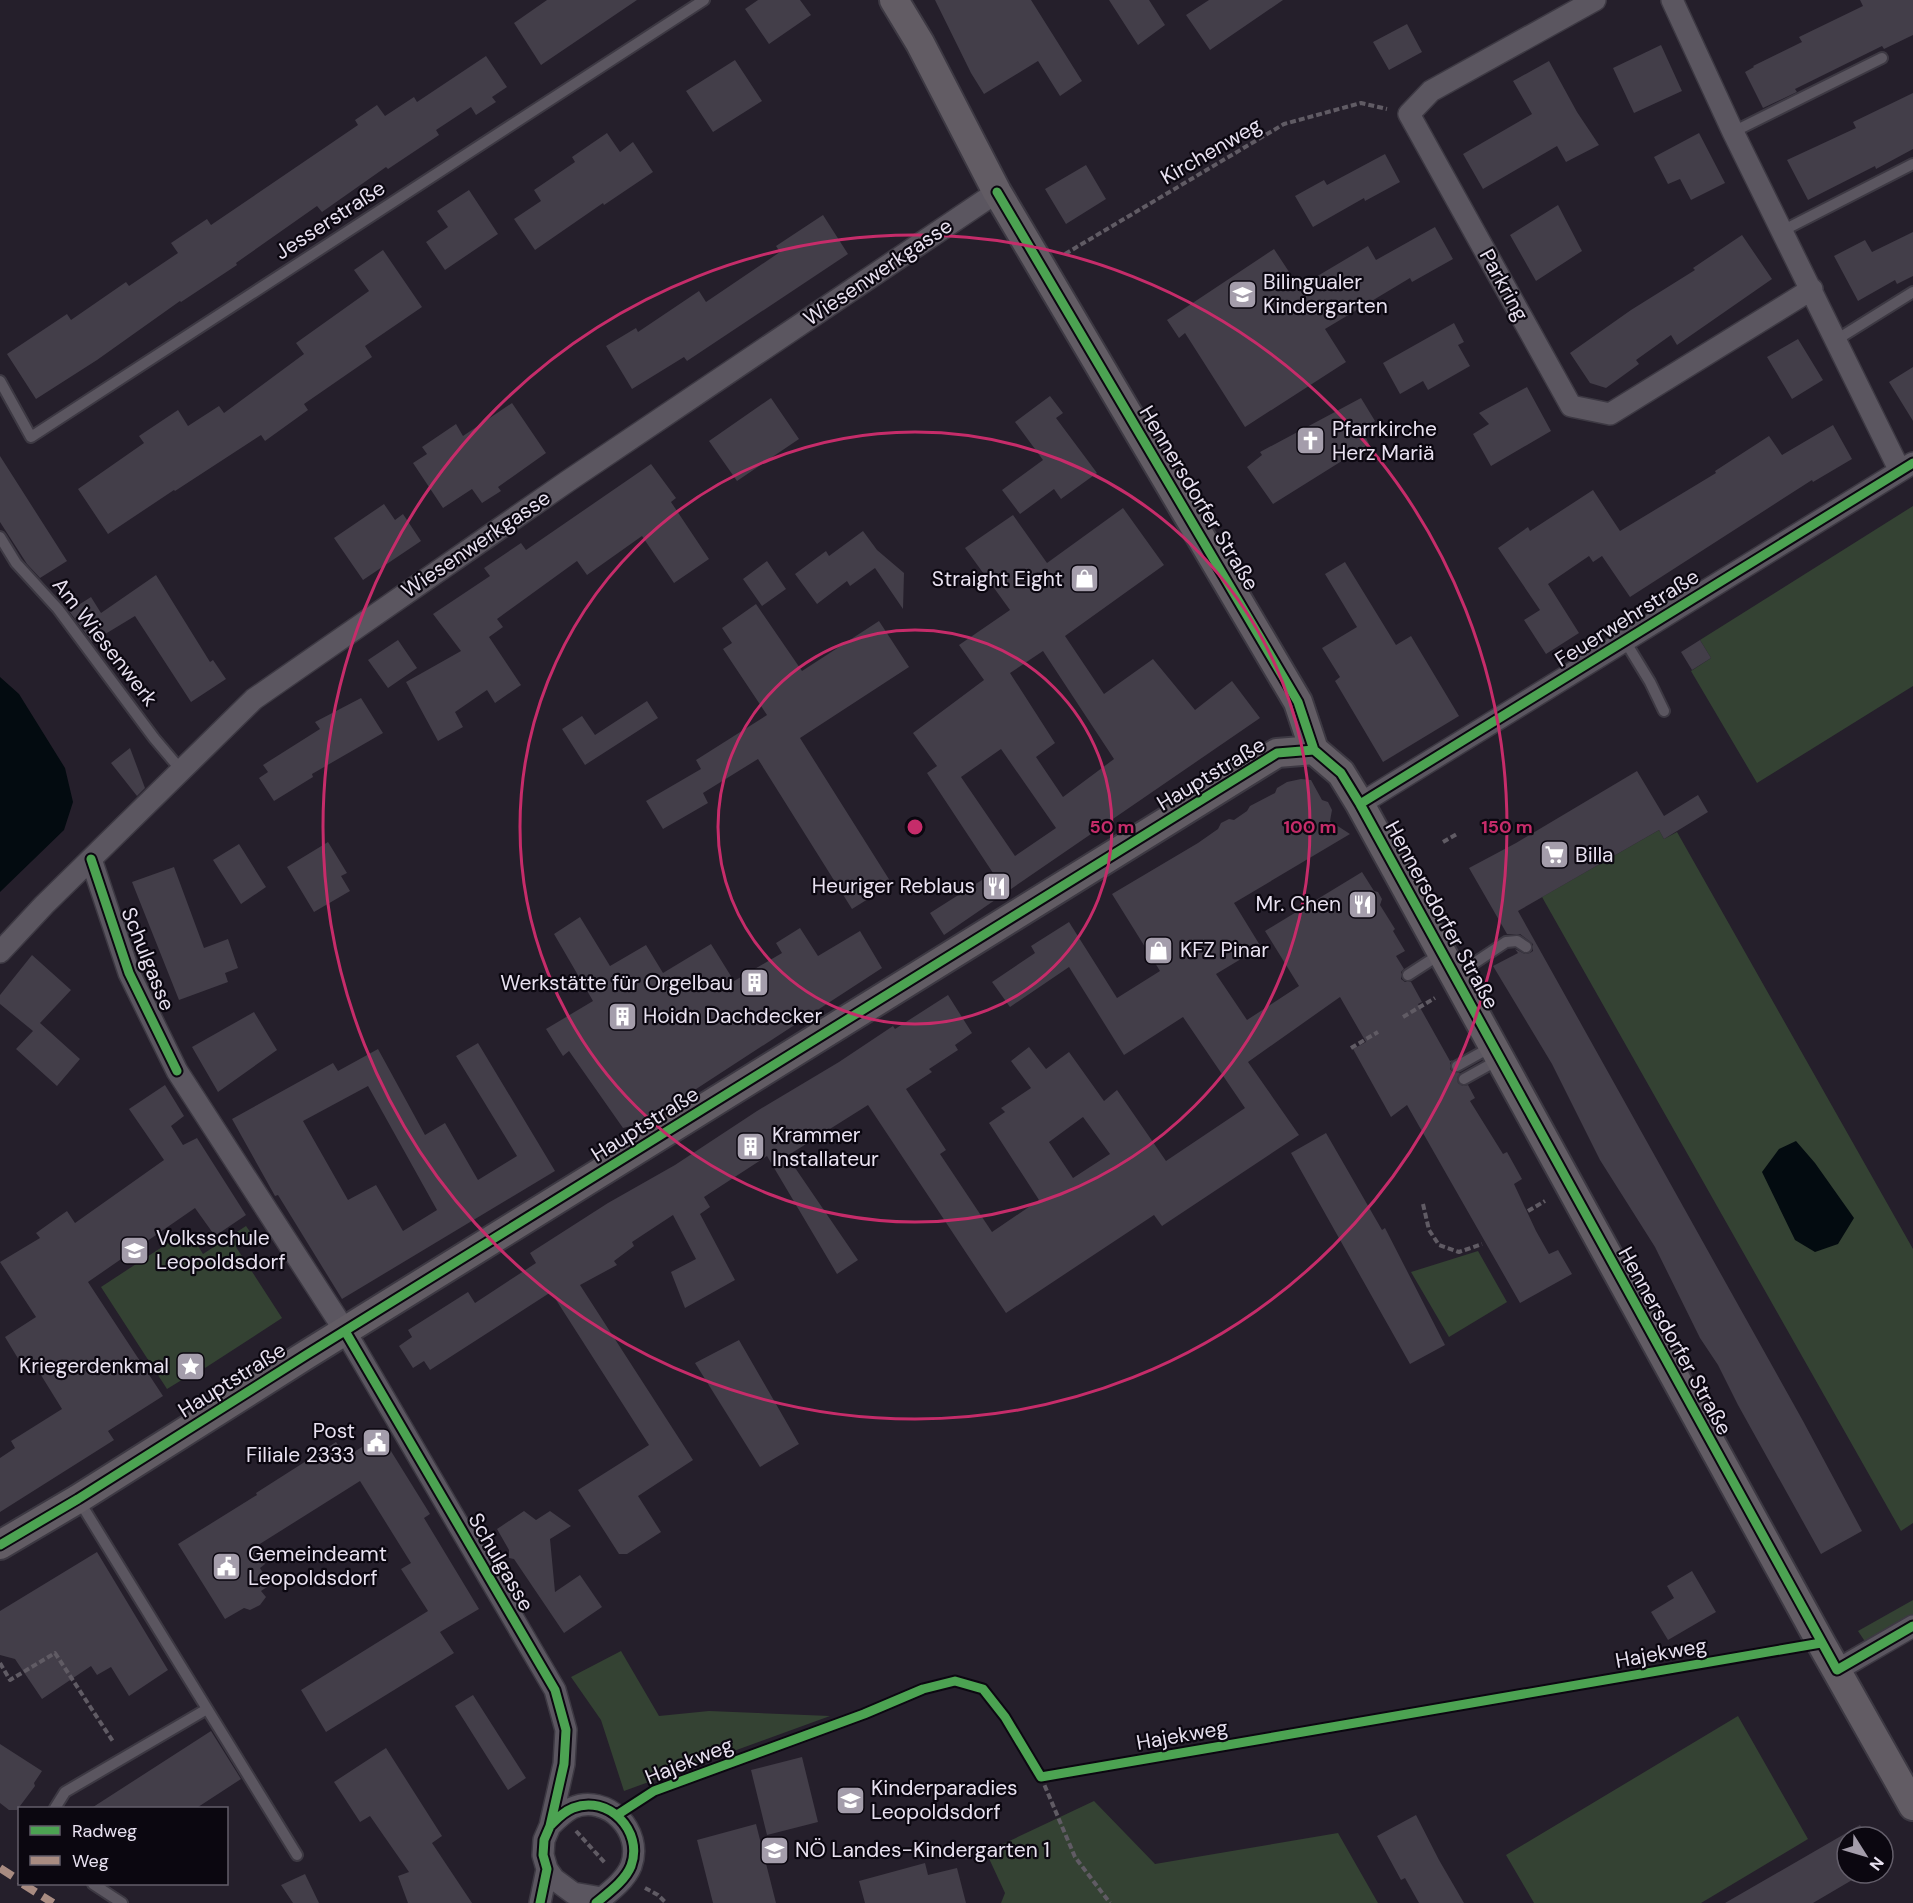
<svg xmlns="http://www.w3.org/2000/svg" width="1913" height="1903" viewBox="0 0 1913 1903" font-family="'DM Sans',sans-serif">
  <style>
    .green { fill: #344233 }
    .water { fill: #030b10 }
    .building { fill: #433e49; fill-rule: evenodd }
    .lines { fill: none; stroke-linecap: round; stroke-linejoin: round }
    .lane-casing { stroke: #3d3943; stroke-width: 14 }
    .street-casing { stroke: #3d3943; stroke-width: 24 }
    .secondary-casing { stroke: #3d3943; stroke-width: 32 }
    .path { stroke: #605b64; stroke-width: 4; stroke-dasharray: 6 3; stroke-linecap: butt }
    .lane { stroke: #5b5660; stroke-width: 10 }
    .street { stroke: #5b5660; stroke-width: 21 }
    .secondary { stroke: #625c64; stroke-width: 28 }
    .quiet { stroke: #a88b81; stroke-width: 8; stroke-dasharray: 15 8; stroke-linecap: butt }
    .cycleway-casing { stroke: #0b0710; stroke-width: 13 }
    .cycleway { stroke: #4ca352; stroke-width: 9 }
    .ring { fill: none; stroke: #c62c6a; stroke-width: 3 }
    .labels { text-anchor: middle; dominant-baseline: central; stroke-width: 4.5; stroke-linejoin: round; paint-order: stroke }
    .street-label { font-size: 21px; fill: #e8e1f0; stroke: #0b0710 }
    .poi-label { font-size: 21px; fill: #e8e1f0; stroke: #0b0710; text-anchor: start }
    .centre { fill: #c62c6a; stroke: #0b0710; stroke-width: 3 }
    .ring-label { font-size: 18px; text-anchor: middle; font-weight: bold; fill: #c62c6a; stroke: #0b0710; stroke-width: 4.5; stroke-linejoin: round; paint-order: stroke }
  </style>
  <rect width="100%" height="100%" fill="#251f2b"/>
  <path class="green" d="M1913,506V686L1757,783L1691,671L1711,658L1700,640Z
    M1659,830L1664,839L1677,832L1913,1249V1523L1901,1531L1542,897Z
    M246,1226L253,1236L236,1247L282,1318L205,1368L195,1353L177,1365L185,1378L167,1389L101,1287L188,1230L203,1254Z
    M1478,1251L1507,1302L1449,1337L1411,1272Z
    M1913,1600V1616L1866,1643L1858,1631Z
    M621,1651L659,1716L709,1711L830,1716L624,1791L601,1720L571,1677Z
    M1738,1716L1808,1839L1701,1903H1534L1506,1855Z
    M1094,1801L1155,1864L1338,1833L1378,1903H1001L1005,1893L986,1852Z"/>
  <path class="water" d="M0,677L19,694L65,768L73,802L64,830L0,892Z
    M1796,1141L1815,1163L1854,1218L1838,1244L1815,1252L1795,1240L1762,1172L1779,1149Z"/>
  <path class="building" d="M547,0H637L541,65L514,23Z
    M758,0H800L811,15L769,44L745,9Z
    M935,0H1031L1082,81L1060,96L1038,61L984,94L971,73Z
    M1109,0H1149L1165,25L1138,45Z
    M1209,0H1283L1210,50L1186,15Z
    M1860,0H1913V35L1884,49L1882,46L1795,89L1797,92L1763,108L1745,72L1754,67L1753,66L1802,42L1799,37L1863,6Z
    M1407,24L1422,52L1389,70L1373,42Z
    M1661,45L1682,91L1634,113L1613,68Z
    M486,56L507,87L492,97L496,102L476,115L471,107L436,130L439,135L388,169L386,167L322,212L317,206L236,263L237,265L181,302L180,301L97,360L36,399L7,354L67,314L71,320L126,282L129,286L178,253L171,243L207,219L211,225L358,125L355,120L377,105L385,116L414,97L417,102Z
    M735,60L762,101L713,132L686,91Z
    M1549,61L1577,112L1599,145L1566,162L1557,146L1483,189L1463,154L1532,114L1513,81Z
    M1913,93V149L1876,169L1875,166L1808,200L1787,160L1856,128L1853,122Z
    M607,133L620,152L633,142L653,172L604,205L603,203L535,250L514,219L541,201L534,190L575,162L572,157Z
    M1699,133L1725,183L1691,200L1680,179L1668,184L1654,157Z
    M1385,154L1400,182L1365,201L1364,198L1313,227L1295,196L1324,180L1327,185Z
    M1086,165L1106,199L1066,224L1045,189Z
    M469,190L498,234L445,270L426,242L448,227L437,211Z
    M1558,205L1582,251L1536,281L1510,235Z
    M823,215L848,254L687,361L684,357L632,389L606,346L636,328L638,332L699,291L706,302L780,252L776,246Z
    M1435,227L1453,259L1412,282L1410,278L1325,329L1346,362L1245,427L1185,333L1179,338L1167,320L1274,249L1299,287L1368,246L1376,260Z
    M1913,232V276L1897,284L1895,280L1858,301L1834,256L1865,240L1872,252Z
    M1742,235L1772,279L1677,345L1671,335L1636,360L1639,364L1606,388L1590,383L1570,353L1631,310L1695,270L1693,268Z
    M383,250L422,307L365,346L372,357L304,404L308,410L265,441L261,435L175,491L174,490L108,534L78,489L144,443L139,436L178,410L188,426L219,406L224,413L304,354L296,343L369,291L354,270Z
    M1454,323L1464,342L1458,345L1470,366L1428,390L1423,381L1400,394L1383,363Z
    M1798,339L1823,380L1792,399L1767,357Z
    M1913,367V421L1889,382Z
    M1527,387L1551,431L1491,466L1473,434L1489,424L1479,413Z
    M1050,396L1063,413L1056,418L1097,473L1061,499L1054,489L1020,514L1002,490L1043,460L1015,422Z
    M771,398L799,439L737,481L709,441Z
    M1361,398L1375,421L1362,430L1369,444L1273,504L1247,467L1262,455L1260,452Z
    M512,403L546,453L498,487L501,491L482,503L472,489L443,508L413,463L427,454L422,447L456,424L463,436Z
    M1833,425L1852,459L1813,482L1812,480L1630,597L1602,556L1593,562L1589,556L1548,584L1579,633L1546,654L1524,620L1540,610L1498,548L1528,527L1530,531L1593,490L1620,531L1716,473L1715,471L1769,436L1782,455Z
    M0,456L67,561L40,578L27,564L0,522Z
    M651,464L676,498L671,502L709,559L674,583L642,536L587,575L577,561L497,619L503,627L489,637L521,685L495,703L487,690L455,712L463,727L438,741L406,682L461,651L433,614L490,576L484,568L521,543L526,550Z
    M384,504L395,520L403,514L421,541L363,580L334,538Z
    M1123,508L1164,565L1065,636L1104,694L1153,659L1195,710L1232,681L1260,718L944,935L930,913L993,873L927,773L937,766L913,733L984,680L959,645L1010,610L965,548L1013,515L1047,563ZM1043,651L1114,759L1063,797L1036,757L1055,743L1010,673ZM1001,749L1056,828L1015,856L961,777Z
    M863,531L877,550L904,573L903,609L875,568L850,586L847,581L817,604L795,574L826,551L829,556Z
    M767,561L786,589L762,606L743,579Z
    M1345,562L1396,645L1411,636L1459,716L1383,762L1335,681L1340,677L1322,648L1357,627L1325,574Z
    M156,575L210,662L213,660L226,679L191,702L135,616L92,642L69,611L91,597L101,613Z
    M756,604L802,671L879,621L909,667L800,738L892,884L852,909L758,759L703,793L708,803L663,829L646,801L701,769L696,760L767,715L723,649L732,643L722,628Z
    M398,640L417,668L388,688L368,660Z
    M1700,640L1711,658L1692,670L1681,652Z
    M361,698L383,733L312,774L313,777L274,801L259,778L268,772L263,765L320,729L315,722Z
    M647,701L658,718L585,765L562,729L582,716L595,735Z
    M130,748L145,788L137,796L111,763Z
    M1637,771L1664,816L1698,795L1708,812L1664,839L1659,830L1518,911L1803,1421L1862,1531L1821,1554L1738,1405L1718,1365L1700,1338L1655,1247L1600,1160L1552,1064L1493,966L1518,953L1515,949L1525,954L1530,953L1533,951V944L1520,934H1507L1469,868L1516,843Z
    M1301,779L1311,780L1322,800L1328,802L1332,810L1330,821L1350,834L1234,903L1261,947L1216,974L1247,1020L1299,986L1265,931L1362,872L1374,891L1378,892L1382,899L1380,905L1395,929L1393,931L1405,951L1396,956L1404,969L1401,972V979L1405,982H1411L1422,1002L1418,1004L1450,1061L1453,1060L1450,1063V1069L1454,1073H1460L1457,1078L1458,1083L1463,1086L1468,1085L1475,1098L1470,1101L1503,1154L1507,1152L1522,1179L1514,1184L1536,1231L1549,1254L1558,1250L1572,1274L1520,1303L1407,1105L1391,1117L1353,1049L1366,1042L1340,997L1248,1062L1299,1135L1162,1226L1154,1215L1006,1313L868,1105L787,1156L858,1260L837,1274L767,1156L704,1197L710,1207L700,1214L735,1280L685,1308L671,1272L696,1259L673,1215L632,1242L634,1246L614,1261L617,1265L580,1285L693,1460L638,1496L661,1532L627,1554H619L578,1490L649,1445L551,1292L430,1370L424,1361L413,1368L399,1346L412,1337L408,1330L468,1292L475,1303L536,1263L530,1253L608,1203L675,1165L757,1111L839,1062L893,1026L895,1029L948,995L972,1033L955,1045L958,1050L929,1069L932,1072L906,1089L946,1150L940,1154L992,1232L1039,1200L989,1123L1005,1112L1001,1108L1031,1088L1011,1061L1029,1047L1046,1069L1069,1052L1104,1101L1117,1090L1166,1161L1245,1108L1183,1017L1124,1055L1069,967L1010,1007L992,982L1035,953L1031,946L1069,922L1117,998L1160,971L1112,894L1198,843L1218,829L1221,823L1229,819L1234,820L1247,811L1250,806L1275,793L1277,788L1287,782ZM1083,1117L1110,1154L1073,1178L1049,1142Z
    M328,842L347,873L341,876L350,891L314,912L287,867Z
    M239,844L266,887L241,904L213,860Z
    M174,867L204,948L228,939L238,968L225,973L228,982L179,1000L132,882Z
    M580,917L610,966L646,945L663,973L711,944L734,981L782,953L776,943L800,928L818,956L860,931L882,968L644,1123L623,1128L569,1051L563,1056L546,1029L593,1001L554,934Z
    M32,955L71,990L40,1023L80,1059L57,1086L16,1049L33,1031L0,1004V995Z
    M254,1012L277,1050L218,1092L192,1047Z
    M478,1043L555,1171L342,1299L278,1195L275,1196L232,1119L333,1063L338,1071L378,1049L425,1135L445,1123L478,1180L517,1156L456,1056ZM368,1086L437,1210L403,1231L376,1185L348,1200L303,1121Z
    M165,1085L184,1116L171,1126L183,1145L197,1138L246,1215L215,1236L195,1208L88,1282L163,1396L108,1431L114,1440L0,1512V1458L15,1448L11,1441L62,1409L31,1359L22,1365L5,1337L36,1317L0,1262L40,1238L36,1233L67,1211L75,1223L164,1160L129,1109Z
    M1326,1133L1382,1230L1385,1228L1445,1345L1410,1364L1291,1153Z
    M739,1340L799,1444L760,1467L695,1363Z
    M381,1435L430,1514L424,1518L479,1609L440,1632L454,1653L326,1732L301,1690L428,1611L401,1569L411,1563L360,1481L255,1547L265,1564L260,1568L270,1585L261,1591L266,1597L260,1605L250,1610L244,1608L225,1619L178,1544L257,1495L256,1493L336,1442L346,1457Z
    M524,1511L536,1520L550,1511L571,1526L550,1539L555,1592L580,1575L602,1607L564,1633L514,1559L509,1558V1550L497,1529Z
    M97,1552L168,1670L129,1696L111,1667L97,1675L91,1666L42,1699L15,1659L0,1655V1611Z
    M1692,1571L1716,1612L1668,1640L1651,1612L1674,1598L1667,1586Z
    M473,1695L526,1778L508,1790L455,1706Z
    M211,1731L241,1779L195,1809H90Z
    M0,1744L42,1771L34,1783L35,1786L17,1810H9L0,1803Z
    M386,1748L442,1836L432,1843L472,1903H408L398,1876L409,1872L370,1816L360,1822L334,1782Z
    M802,1757L818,1822L767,1835L751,1770Z
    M1416,1815L1439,1860L1464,1903H1419L1405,1878L1401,1880L1377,1836Z
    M756,1824L776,1903H713L697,1840Z
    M1860,1825L1867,1837H1847V1873H1864L1813,1903H1725Z
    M925,1863L928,1875L957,1868L966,1903H865L859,1881Z
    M305,1874L319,1903H293L281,1885Z"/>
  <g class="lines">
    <defs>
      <path id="lane" d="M1733,132L1882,58
        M1782,231L1913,164
        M1836,340L1913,292
        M0,381L31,437L704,0
        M0,537L16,563L58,609L154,738L181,770
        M1625,641L1650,682L1664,711
        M1408,975L1442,953
        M1455,976L1506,942L1517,941L1526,947
        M1457,1066L1493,1046
        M1464,1079L1500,1059
        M78,1499L297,1855
        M55,1808L65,1792L207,1709
        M93,1884L122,1903"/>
      <path id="street" d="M1595,0L1431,91L1409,114L1571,406L1610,414L1812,289
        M1672,0L1733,132L1900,471
        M1360,804L1913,463
        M91,859L129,973L177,1071L345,1331L555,1690L566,1730L564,1764L550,1826L544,1840L543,1855L547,1869L554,1879L573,1893L602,1898
        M0,952L44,905L254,699L568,481L997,192
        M1837,1670L1913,1626
        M550,1826C557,1819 563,1813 572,1808C607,1793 644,1831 631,1866C625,1881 608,1893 596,1903
        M540,1903L547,1869"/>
      <path id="secondary" d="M894,0L920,43L997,192L1298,702L1314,750L1341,773L1360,804L1821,1643L1913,1806
        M0,1545L78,1499L306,1355L1277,753L1314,750"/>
    </defs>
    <use href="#lane" class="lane-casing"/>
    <use href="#street" class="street-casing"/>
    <use href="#secondary" class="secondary-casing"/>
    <path class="path" d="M1065,254L1284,124L1361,103L1387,109
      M1443,842L1457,834
      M1403,1017L1435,998
      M1351,1048L1378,1032
      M1423,1204L1429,1230L1439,1245L1459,1252L1482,1244
      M1528,1211L1545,1201
      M0,1663L10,1680L55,1653L114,1743
      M1041,1777L1075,1857L1110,1903
      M636,1803L654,1791L864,1714L923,1689L955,1681L983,1689L1005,1717L1041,1777L1793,1648
      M576,1831L606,1864
      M645,1888L658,1895L666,1903"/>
    <use href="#lane" class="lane"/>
    <use href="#street" class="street"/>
    <use href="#secondary" class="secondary"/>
    <path class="quiet" d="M0,1868L20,1881
      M23,1884L53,1903"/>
    <defs>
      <path id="cycleway" d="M997,192L1298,702L1314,750L1341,773L1360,804L1837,1670L1913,1626
        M1360,804L1913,463
        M91,859L129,973L177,1071
        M345,1331L555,1690L566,1730L564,1764L550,1826L544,1840L543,1855L547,1869L540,1903
        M0,1545L78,1499L306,1355L1277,753L1314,750
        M617,1815L654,1791L864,1714L923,1689L955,1681L983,1689L1005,1717L1041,1777L1821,1643
        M551,1825C558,1818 563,1812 573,1808C608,1794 644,1831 631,1866C625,1881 608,1893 596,1903"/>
    </defs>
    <use href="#cycleway" class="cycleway-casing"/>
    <use href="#cycleway" class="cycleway"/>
  </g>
  <g class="ring">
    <circle cx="915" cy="827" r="197"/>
    <circle cx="915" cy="827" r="395"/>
    <circle cx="915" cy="827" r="592"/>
  </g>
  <defs>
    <symbol id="school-square" viewBox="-11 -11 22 22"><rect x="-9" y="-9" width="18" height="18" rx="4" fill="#a49dab" stroke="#0b0710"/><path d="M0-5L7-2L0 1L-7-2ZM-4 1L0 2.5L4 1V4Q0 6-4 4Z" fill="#fff"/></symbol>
    <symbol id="church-square" viewBox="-11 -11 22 22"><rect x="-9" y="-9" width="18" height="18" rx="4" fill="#a49dab" stroke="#0b0710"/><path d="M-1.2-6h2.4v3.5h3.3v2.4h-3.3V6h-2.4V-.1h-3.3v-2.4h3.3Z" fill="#fff"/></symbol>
    <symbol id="shop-square" viewBox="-11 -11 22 22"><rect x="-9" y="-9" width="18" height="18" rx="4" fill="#a49dab" stroke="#0b0710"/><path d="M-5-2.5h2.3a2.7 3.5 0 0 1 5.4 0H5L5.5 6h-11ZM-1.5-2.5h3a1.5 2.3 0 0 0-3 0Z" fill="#fff"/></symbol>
    <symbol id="supermarket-square" viewBox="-11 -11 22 22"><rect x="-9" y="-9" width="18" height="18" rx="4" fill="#a49dab" stroke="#0b0710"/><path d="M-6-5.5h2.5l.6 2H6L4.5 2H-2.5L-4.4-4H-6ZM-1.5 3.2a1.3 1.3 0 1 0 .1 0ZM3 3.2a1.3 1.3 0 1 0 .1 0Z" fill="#fff"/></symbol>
    <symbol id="restaurant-square" viewBox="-11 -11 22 22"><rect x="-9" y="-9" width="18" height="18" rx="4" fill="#a49dab" stroke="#0b0710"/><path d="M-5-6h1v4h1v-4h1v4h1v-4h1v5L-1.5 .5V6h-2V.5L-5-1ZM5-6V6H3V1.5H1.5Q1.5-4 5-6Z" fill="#fff"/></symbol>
    <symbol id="building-square" viewBox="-11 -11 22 22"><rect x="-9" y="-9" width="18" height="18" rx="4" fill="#a49dab" stroke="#0b0710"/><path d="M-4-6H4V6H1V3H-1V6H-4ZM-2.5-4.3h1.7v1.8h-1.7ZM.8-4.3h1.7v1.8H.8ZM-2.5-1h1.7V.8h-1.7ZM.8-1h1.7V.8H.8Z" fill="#fff"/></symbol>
    <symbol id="sight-square" viewBox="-11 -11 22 22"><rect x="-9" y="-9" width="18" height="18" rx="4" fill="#a49dab" stroke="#0b0710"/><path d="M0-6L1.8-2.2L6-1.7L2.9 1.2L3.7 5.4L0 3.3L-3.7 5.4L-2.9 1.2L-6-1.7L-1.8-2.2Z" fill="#fff"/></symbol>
    <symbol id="civic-square" viewBox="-11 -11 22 22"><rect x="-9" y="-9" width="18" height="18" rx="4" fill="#a49dab" stroke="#0b0710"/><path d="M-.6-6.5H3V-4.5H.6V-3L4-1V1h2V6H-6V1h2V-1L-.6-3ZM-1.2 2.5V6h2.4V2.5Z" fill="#fff"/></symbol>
  </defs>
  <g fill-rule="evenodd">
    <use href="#school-square" x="1226" y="278" width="33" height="33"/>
    <use href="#church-square" x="1294" y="424" width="33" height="33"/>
    <use href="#shop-square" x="1068" y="562" width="33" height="33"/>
    <use href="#supermarket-square" x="1538" y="838" width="33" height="33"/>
    <use href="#restaurant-square" x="980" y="870" width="33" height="33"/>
    <use href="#restaurant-square" x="1346" y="888" width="33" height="33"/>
    <use href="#shop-square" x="1142" y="934" width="33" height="33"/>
    <use href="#building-square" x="738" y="966" width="33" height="33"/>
    <use href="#building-square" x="606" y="1000" width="33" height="33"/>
    <use href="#building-square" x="734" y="1130" width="33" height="33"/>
    <use href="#school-square" x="118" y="1234" width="33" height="33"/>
    <use href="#sight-square" x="174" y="1350" width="33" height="33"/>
    <use href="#civic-square" x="360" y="1426" width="33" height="33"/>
    <use href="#civic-square" x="210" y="1550" width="33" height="33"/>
    <use href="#school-square" x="834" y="1784" width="33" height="33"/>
    <use href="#school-square" x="758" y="1834" width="33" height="33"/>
  </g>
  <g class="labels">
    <g class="street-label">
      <text transform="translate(1211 151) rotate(-30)">Kirchenweg</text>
      <text transform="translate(330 220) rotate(-33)">Jesserstraße</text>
      <text transform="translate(878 272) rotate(-34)">Wiesenwerkgasse</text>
      <text transform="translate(1504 285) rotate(61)">Parkring</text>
      <text transform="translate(1199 498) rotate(59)">Hennersdorfer Straße</text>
      <text transform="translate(476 544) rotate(-34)">Wiesenwerkgasse</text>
      <text transform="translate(1627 618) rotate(-32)">Feuerwehrstraße</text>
      <text transform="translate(105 642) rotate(52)">Am Wiesenwerk</text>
      <text transform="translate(1211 774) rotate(-31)">Hauptstraße</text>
      <text transform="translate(1442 915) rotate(61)">Hennersdorfer Straße</text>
      <text transform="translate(148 959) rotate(68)">Schulgasse</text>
      <text transform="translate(645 1124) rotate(-32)">Hauptstraße</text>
      <text transform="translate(1675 1341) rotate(61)">Hennersdorfer Straße</text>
      <text transform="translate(232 1380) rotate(-32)">Hauptstraße</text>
      <text transform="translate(501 1562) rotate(60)">Schulgasse</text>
      <text transform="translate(1661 1653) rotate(-10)">Hajekweg</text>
      <text transform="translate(1182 1735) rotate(-10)">Hajekweg</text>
      <text transform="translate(689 1761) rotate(-22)">Hajekweg</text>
    </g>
    <g class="poi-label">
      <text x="1263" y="282">Bilingualer<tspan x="1263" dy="24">Kindergarten</tspan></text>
      <text x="1332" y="429">Pfarrkirche<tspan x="1332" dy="24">Herz Mariä</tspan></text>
      <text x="1063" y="579" text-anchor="end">Straight Eight</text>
      <text x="1575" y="855">Billa</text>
      <text x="975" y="886" text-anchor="end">Heuriger Reblaus</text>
      <text x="1341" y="904" text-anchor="end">Mr. Chen</text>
      <text x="1180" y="950">KFZ Pinar</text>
      <text x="733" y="983" text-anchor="end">Werkstätte für Orgelbau</text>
      <text x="643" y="1016">Hoidn Dachdecker</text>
      <text x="772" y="1135">Krammer<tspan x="772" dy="24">Installateur</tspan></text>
      <text x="156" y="1238">Volksschule<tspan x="156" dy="24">Leopoldsdorf</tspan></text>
      <text x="169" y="1366" text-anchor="end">Kriegerdenkmal</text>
      <text x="355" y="1431" text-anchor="end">Post<tspan x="355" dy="24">Filiale 2333</tspan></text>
      <text x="248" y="1554">Gemeindeamt<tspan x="248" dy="24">Leopoldsdorf</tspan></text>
      <text x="871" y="1788">Kinderparadies<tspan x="871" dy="24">Leopoldsdorf</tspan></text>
      <text x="795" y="1850">NÖ Landes-Kindergarten 1</text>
    </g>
  </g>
  <circle cx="915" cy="827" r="9" class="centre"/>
  <g class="ring-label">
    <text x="1112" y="833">50 m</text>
    <text x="1310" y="833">100 m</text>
    <text x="1507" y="833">150 m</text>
  </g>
  <rect x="18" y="1807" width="210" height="78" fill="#0b0710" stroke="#635e6a" stroke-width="1.5"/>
  <rect x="30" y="1826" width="30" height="9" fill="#4ca352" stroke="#635e6a" stroke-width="1.5"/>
  <text x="72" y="1837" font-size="18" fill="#e8e1f0">Radweg</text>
  <rect x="30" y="1856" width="30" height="9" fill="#a88b81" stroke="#635e6a" stroke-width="1.5"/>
  <text x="72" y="1867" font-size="18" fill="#e8e1f0">Weg</text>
  <g transform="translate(1865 1855) rotate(127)"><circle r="28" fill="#0b0710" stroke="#635e6a" stroke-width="1.5"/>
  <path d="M0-4.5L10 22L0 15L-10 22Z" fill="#a49dab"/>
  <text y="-9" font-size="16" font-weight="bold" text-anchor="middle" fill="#e8e1f0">N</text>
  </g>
</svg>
